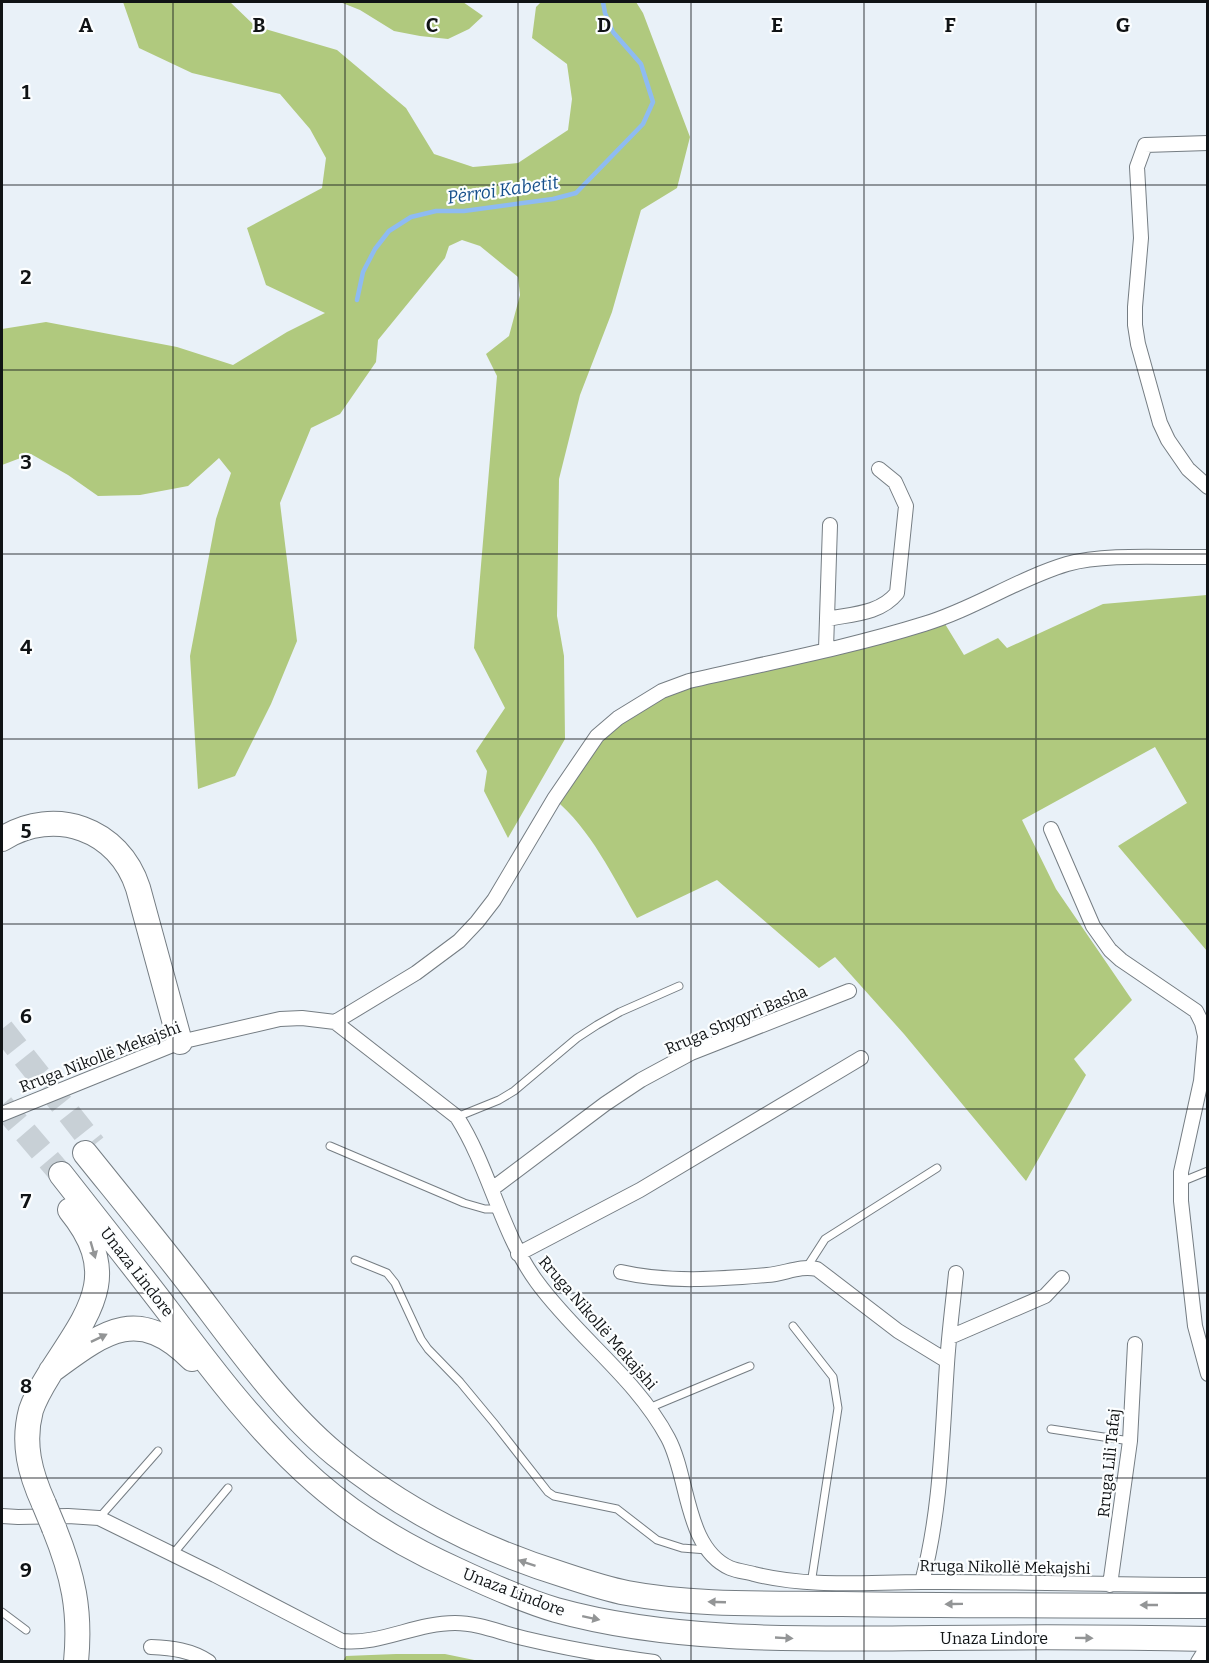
<svg xmlns="http://www.w3.org/2000/svg" width="1209" height="1663" viewBox="0 0 1209 1663" font-family="Bitter,serif">
  <style>
    .green { fill: #b0c97e }
    .lines { fill: none; stroke-linecap: round; stroke-linejoin: round }
    .stream { stroke: #8ebbf2; stroke-width: 4.5 }
    .trunk-tunnel { stroke: #c8d0d6; stroke-width: 24; stroke-dasharray: 24 12; stroke-linecap: butt }
    .service-casing { stroke: #757d83; stroke-width: 9 }
    .minor-casing { stroke: #757d83; stroke-width: 16 }
    .trunk-casing { stroke: #757d83; stroke-width: 26 }
    .service { stroke: #fff; stroke-width: 7 }
    .minor { stroke: #fff; stroke-width: 14 }
    .trunk { stroke: #fff; stroke-width: 24 }
    .trunk-bridge-casing { stroke: #757d83; stroke-width: 26; stroke-linecap: butt }
    .trunk-bridge { stroke: #fff; stroke-width: 24 }
    .oneway { fill: #939596 }
    .grid { fill: none; stroke: #101315; stroke-width: 1.5; stroke-opacity: 0.55 }
    .labels { text-anchor: middle; dominant-baseline: central; stroke-width: 4.5; stroke-linejoin: round; paint-order: stroke }
    .street-label { font-size: 16px; fill: #101315; stroke: #fcfeff }
    .water-label { font-size: 18px; font-style: italic; fill: #154f8b; stroke: #fcfeff }
    .grid-label { font-size: 20px; text-anchor: middle; font-weight: bold; fill: #101315; stroke: #fcfeff; stroke-width: 4.5; stroke-linejoin: round; paint-order: stroke }
  </style>
  <rect width="100%" height="100%" fill="#e9f1f8"/>
  <path class="green" d="M123,2H230L255,26L337,50L406,108L434,154L473,167L518,163L568,130L572,99L567,64L532,38L536,7L541,2H636L643,13L690,137L677,188L641,210L612,312L580,395L559,479L557,616L564,656L565,739L508,838L484,791L487,771L476,751L505,708L474,648L497,376L486,354L509,336L520,295L518,277L480,246L462,240L449,246L445,258L378,340L376,362L340,414L311,428L280,503L297,641L271,704L235,776L198,789L190,656L216,519L231,473L219,458L188,486L140,495L98,496L68,475L31,454L2,465V329L46,322L177,347L233,365L287,332L325,313L266,285L247,228L322,188L326,158L310,129L280,94L192,73L139,48Z
    M340,2H463L483,16L469,29L448,39L420,36L394,31L360,10Z
    M1207,595V951L1118,846L1187,803L1155,747L1022,820L1056,889L1132,1000L1074,1059L1086,1075L1026,1181L904,1034L835,957L819,968L717,880L637,918C613,877 591,829 554,799L587,748L662,691L942,619L964,655L998,638L1007,648L1103,604Z
    M396,1654H445L479,1661H343L346,1656Z"/>
  <g class="lines">
    <path class="stream" d="M357,300L363,272L375,249L389,231L411,217L436,211H464L553,199L576,193L643,124L653,102L641,64L613,32L605,13L603,2"/>
    <path class="trunk-tunnel" d="M2,1029L94,1145
      M2,1105L61,1174"/>
    <defs>
      <path id="service" d="M457,1117L499,1100L514,1091L577,1038L597,1025L620,1012L679,986
        M330,1146L464,1203L485,1209H500
        M1181,1182L1208,1171
        M355,1260L387,1273L395,1283L421,1339L428,1349L460,1382L494,1423L548,1492L554,1496L617,1509L657,1540L682,1548L707,1550
        M807,1267L825,1239L937,1168
        M793,1326L833,1377L838,1408L811,1584
        M649,1408L750,1366
        M1051,1429L1130,1441
        M99,1518L158,1451
        M173,1554L228,1488
        M2,1612L26,1630"/>
      <path id="minor" d="M1208,143L1145,145L1137,167L1141,238L1135,307V325L1138,344L1160,423L1168,440L1188,469L1208,487
        M827,619C852,614 880,614 897,593L906,506L895,482L879,469
        M826,649L830,525
        M1051,829L1093,926L1110,950L1121,960L1196,1011L1202,1023L1205,1036L1201,1081L1181,1172V1201L1195,1326L1208,1374
        M335,1022L416,973L459,941L477,922L494,900L554,799L597,736L618,718L662,691L689,681C767,663 847,648 924,624C974,609 1017,579 1067,564C1106,553 1166,558 1208,557
        M2,1114L180,1042L280,1019L302,1018L335,1022L457,1117C490,1169 501,1233 537,1282C577,1337 636,1378 668,1438C689,1477 685,1548 730,1568C737,1571 747,1572 754,1574C810,1588 866,1582 922,1582C1017,1581 1112,1585 1208,1585
        M492,1189L605,1104L641,1080L691,1053L849,991
        M518,1254L640,1190L861,1058
        M621,1272C668,1283 719,1279 767,1275C785,1274 799,1265 817,1269L898,1331L947,1361
        M950,1337L1045,1296L1062,1278
        M2,1516L18,1517L68,1516L99,1518L215,1575L342,1641C380,1645 416,1623 455,1623C480,1623 503,1634 527,1639C569,1649 611,1656 654,1662
        M922,1582C941,1511 942,1437 947,1364C949,1333 953,1303 956,1273
        M1110,1585L1130,1441L1135,1344
        M151,1647C172,1648 191,1650 209,1662
        M1198,1662L1208,1646"/>
      <path id="trunk" d="M2,839C55,806 119,829 138,888L180,1042
        M85,1153C122,1199 159,1244 195,1291C236,1345 282,1410 335,1454C403,1510 480,1549 564,1575C585,1582 606,1589 627,1593C695,1606 773,1603 842,1604C964,1606 1086,1605 1208,1606
        M61,1174C97,1220 133,1265 168,1311C213,1371 259,1432 316,1482C358,1519 406,1547 457,1570C489,1585 522,1600 556,1610C675,1643 811,1639 934,1638C1025,1637 1116,1637 1208,1639
        M51,1371C103,1333 137,1304 192,1359
        M44,1504C30,1473 22,1444 31,1410C36,1395 44,1383 52,1370C90,1311 122,1274 70,1210
        M54,1528C73,1575 81,1610 76,1662"/>
    </defs>
    <use href="#service" class="service-casing"/>
    <use href="#minor" class="minor-casing"/>
    <use href="#trunk" class="trunk-casing"/>
    <use href="#service" class="service"/>
    <use href="#minor" class="minor"/>
    <use href="#trunk" class="trunk"/>
    <defs>
      <path id="trunk-bridge" d="M44,1504L54,1528"/>
    </defs>
    <use href="#trunk-bridge" class="trunk-bridge-casing"/>
    <use href="#trunk-bridge" class="trunk-bridge"/>
  </g>
  <defs><path id="oneway-solid" d="M-6-.8H1V-3.2L6.5 0L1 3.2V.8H-6Z" transform="scale(1.5)"/></defs>
  <g class="oneway">
    <use href="#oneway-solid" transform="translate(93 1250) rotate(74)"/>
    <use href="#oneway-solid" transform="translate(99 1338) rotate(-26)"/>
    <use href="#oneway-solid" transform="translate(527 1563) rotate(-161)"/>
    <use href="#oneway-solid" transform="translate(717 1602) rotate(-178)"/>
    <use href="#oneway-solid" transform="translate(954 1604) rotate(179)"/>
    <use href="#oneway-solid" transform="translate(1149 1605) rotate(-180)"/>
    <use href="#oneway-solid" transform="translate(591 1618) rotate(12)"/>
    <use href="#oneway-solid" transform="translate(784 1638) rotate(3)"/>
    <use href="#oneway-solid" transform="translate(1084 1638) rotate(1)"/>
  </g>
  <path class="grid" d="M173,2V1662M345,2V1662M518,2V1662M691,2V1662M864,2V1662M1036,2V1662M2,185H1208M2,370H1208M2,554H1208M2,739H1208M2,924H1208M2,1109H1208M2,1293H1208M2,1478H1208"/>
  <g class="labels">
    <g class="street-label">
      <text transform="translate(736 1020) rotate(-23)">Rruga Shyqyri Basha</text>
      <text transform="translate(100 1057) rotate(-21)">Rruga Nikollë Mekajshi</text>
      <text transform="translate(137 1272) rotate(52)">Unaza Lindore</text>
      <text transform="translate(598 1323) rotate(49)">Rruga Nikollë Mekajshi</text>
      <text transform="translate(1109 1463) rotate(-84)">Rruga Lili Tafaj</text>
      <text transform="translate(1005 1567) rotate(1)">Rruga Nikollë Mekajshi</text>
      <text transform="translate(514 1592) rotate(21)">Unaza Lindore</text>
      <text x="994" y="1638">Unaza Lindore</text>
    </g>
    <g class="water-label">
      <text transform="translate(503 190) rotate(-8)">Përroi Kabetit</text>
    </g>
  </g>
  <g class="grid-label">
    <text x="86" y="32">A</text>
    <text x="259" y="32">B</text>
    <text x="432" y="32">C</text>
    <text x="604" y="32">D</text>
    <text x="777" y="32">E</text>
    <text x="950" y="32">F</text>
    <text x="1123" y="32">G</text>
    <text x="26" y="99">1</text>
    <text x="26" y="284">2</text>
    <text x="26" y="469">3</text>
    <text x="26" y="654">4</text>
    <text x="26" y="838">5</text>
    <text x="26" y="1023">6</text>
    <text x="26" y="1208">7</text>
    <text x="26" y="1393">8</text>
    <text x="26" y="1577">9</text>
  </g>
  <rect width="1209" height="1663" fill="none" stroke="#101315" stroke-width="6"/>
</svg>
